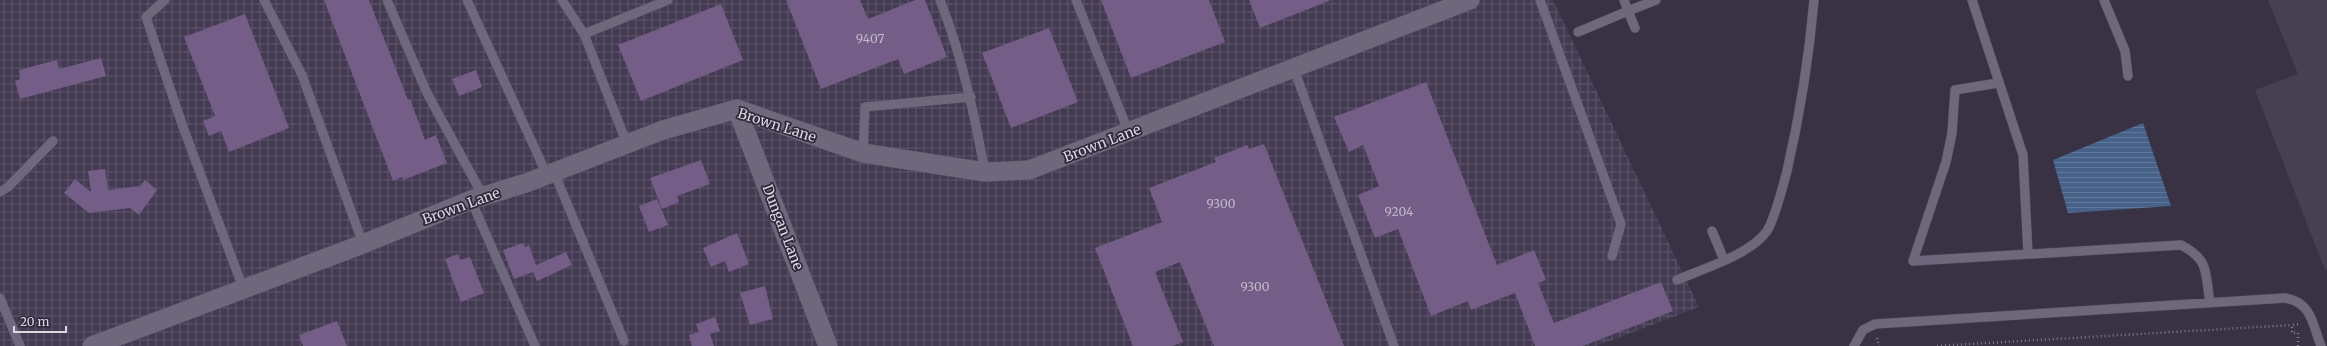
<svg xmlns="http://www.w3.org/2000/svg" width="2327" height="346" viewBox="0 0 2327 346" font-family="Merriweather,serif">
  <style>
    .commercial { fill: #464052 }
    .industrial { fill: url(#industrial-grid) }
    .water { fill: url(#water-rules) }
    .building { fill: #745d87 }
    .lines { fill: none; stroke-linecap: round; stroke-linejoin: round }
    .lane-casing { stroke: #544f5e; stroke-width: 10 }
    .street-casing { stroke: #544f5e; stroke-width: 20 }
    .path { stroke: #817c8a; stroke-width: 2.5; stroke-dasharray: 1 3; stroke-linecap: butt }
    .lane { stroke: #6f687c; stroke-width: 9 }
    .street { stroke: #6f687c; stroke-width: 19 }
    .labels { text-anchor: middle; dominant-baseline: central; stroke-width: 3.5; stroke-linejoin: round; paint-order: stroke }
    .number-label { font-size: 12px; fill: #c1b8cb }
    .street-label { font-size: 14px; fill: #dbd7e2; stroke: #2f283a }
  </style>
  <defs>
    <pattern id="industrial-grid" width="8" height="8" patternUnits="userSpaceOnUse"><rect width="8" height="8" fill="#443b53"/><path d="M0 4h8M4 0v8" fill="none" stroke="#5e576b"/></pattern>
    <pattern id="water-rules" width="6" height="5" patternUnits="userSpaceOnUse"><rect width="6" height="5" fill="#476289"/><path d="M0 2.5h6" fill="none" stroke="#617899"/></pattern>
  </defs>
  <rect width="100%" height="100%" fill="#393244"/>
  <path class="commercial" d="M2268,0H2327V269L2325,270L2255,90L2298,74Z"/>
  <path class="industrial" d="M0,0H1553L1699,307L1597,346H0Z"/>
  <path class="water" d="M2143,123L2171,206L2068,213L2053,160Z"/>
  <path class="building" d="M324,0H369L408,100L410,99L425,140L436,135L447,163L403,180L402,177L393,181Z
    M786,0H860L868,19L915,0H925L947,57L904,74L898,59L821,89Z
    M1101,0H1209L1225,42L1131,78Z
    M1249,0H1329V1L1260,28Z
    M721,4L743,60L641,101L618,45Z
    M245,14L289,128L229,152L221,131L209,136L203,121L215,116L184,37Z
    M1049,28L1078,102L1011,128L982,53Z
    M101,58L106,76L20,99L15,81L20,79L19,70L57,60L59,69Z
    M476,70L482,87L459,96L452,79Z
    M1426,82L1497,265L1534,250L1546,280L1538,283L1554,323L1661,282L1673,311L1583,346H1535L1515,293L1471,310L1468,301L1431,316L1398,229L1375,238L1358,195L1379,186L1363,145L1349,152L1334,117Z
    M1264,144L1344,346H1214L1180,262L1155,272L1183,342L1173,346H1133L1095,248L1162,222L1149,188L1216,162L1214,158L1247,145L1249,149Z
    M701,160L710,184L677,196L679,202L662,209L650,178Z
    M105,169L108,190L140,186L145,180L157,190L139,215L130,208L89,213L64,193L75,179L91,192L88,171Z
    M657,199L668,225L649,232L639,206Z
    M737,233L749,264L729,272L725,261L711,267L703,248Z
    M523,243L525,247L529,245L536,265L566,252L572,265L537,281L533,272L514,279L503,250Z
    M458,254L460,260L470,257L484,293L461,302L445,259Z
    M765,286L773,319L750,325L740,293Z
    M715,317L720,331L710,334L714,346H692L689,335L699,332L696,324Z
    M337,321L347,346H303L299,335Z"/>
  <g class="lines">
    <defs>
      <path id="lane" d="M165,0L146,17L183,127L243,288
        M264,0L302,75L363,244
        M387,0L427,93L483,196
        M467,0L547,175
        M562,0L584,34L627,144
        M940,0C962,56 974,113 985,172
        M1076,0L1129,133
        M1540,0L1621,224L1612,256
        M1624,0L1628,11L1656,0
        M1972,0L2023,155L2028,254
        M2104,0L2125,51L2128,76
        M1578,32L1628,11L1635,28
        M584,34L668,0
        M1294,69L1394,346
        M1998,83L1955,90L1952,133L1946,162L1913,261L2181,245C2210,260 2205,273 2210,303
        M863,153L865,107L971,97
        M554,172L624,341
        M0,192L8,187L53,141
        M471,200L535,346
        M1712,231L1724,260
        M1677,280C1702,269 1750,255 1767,231C1775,218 1783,186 1787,171C1800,114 1809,58 1814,0
        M0,298L20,346
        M1854,346L1863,330L1875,324L2285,298C2312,303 2312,323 2321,346"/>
      <path id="street" d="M737,109L828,346
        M92,346L363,244L471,200L526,183L663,130L737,109L863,153L985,172L1029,170L1470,0"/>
    </defs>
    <use href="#lane" class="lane-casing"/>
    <use href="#street" class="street-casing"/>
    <path class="path" d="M1877,338L1879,346
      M1937,346L2292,325
      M2298,346V333H2292V325L2300,324"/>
    <use href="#lane" class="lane"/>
    <use href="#street" class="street"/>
  </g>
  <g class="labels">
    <g class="number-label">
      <text x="870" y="38">9407</text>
      <text x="1221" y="203">9300</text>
      <text x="1399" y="211">9204</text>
      <text x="1255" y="286">9300</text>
    </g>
    <g class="street-label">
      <text transform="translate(777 125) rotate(18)">Brown Lane</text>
      <text transform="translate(1102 143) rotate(-21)">Brown Lane</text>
      <text transform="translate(461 206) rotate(-20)">Brown Lane</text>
      <text transform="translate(783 227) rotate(69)">Dungan Lane</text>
    </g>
  </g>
  <path d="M14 326v6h52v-6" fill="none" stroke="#dbd7e2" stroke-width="2"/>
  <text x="20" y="326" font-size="12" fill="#dbd7e2" stroke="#2f283a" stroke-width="3" paint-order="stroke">20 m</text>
</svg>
